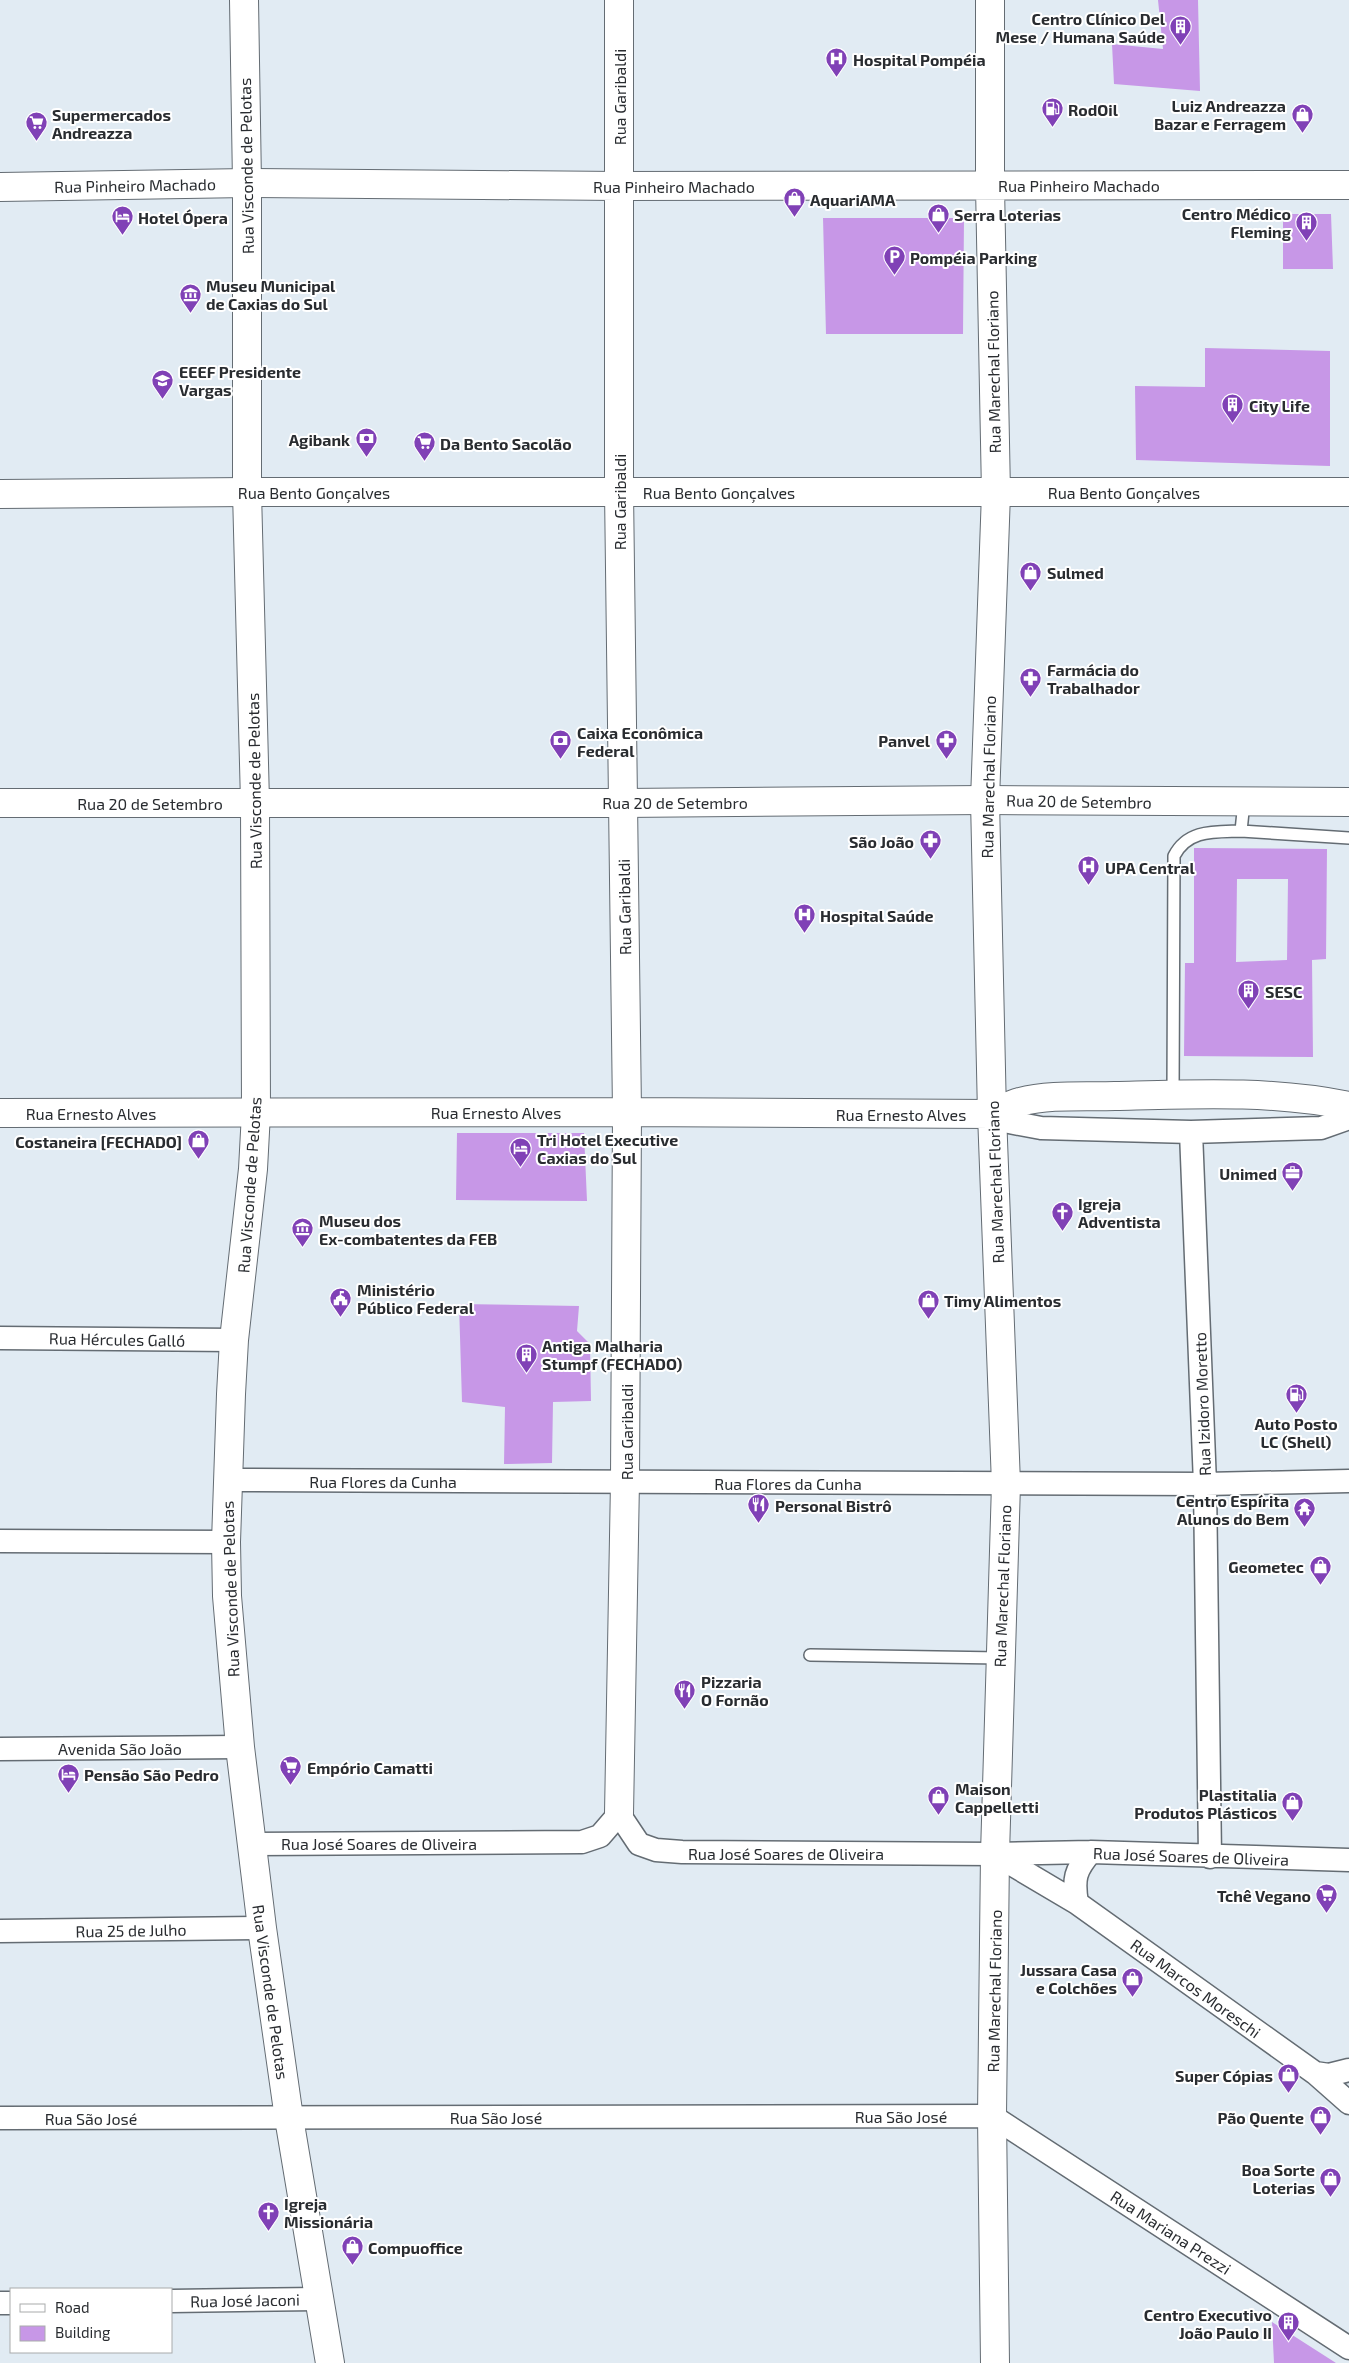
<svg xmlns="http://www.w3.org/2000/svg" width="1349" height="2363" viewBox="0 0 1349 2363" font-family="'Exo 2',sans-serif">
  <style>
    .building { fill: #c797e7; fill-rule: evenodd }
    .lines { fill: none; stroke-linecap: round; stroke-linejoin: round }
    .service-casing { stroke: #646c73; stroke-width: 14 }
    .minor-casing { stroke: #646c73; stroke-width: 25 }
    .tertiary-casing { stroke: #646c73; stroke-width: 30 }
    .primary-casing { stroke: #646c73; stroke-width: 30 }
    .service { stroke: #fff; stroke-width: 11 }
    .minor { stroke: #fff; stroke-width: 22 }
    .tertiary { stroke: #fff; stroke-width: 28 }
    .primary { stroke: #fff; stroke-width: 28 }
    .labels { text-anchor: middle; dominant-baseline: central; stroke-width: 4; stroke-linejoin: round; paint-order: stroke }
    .poi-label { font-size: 16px; font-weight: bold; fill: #292c30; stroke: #fff; text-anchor: start }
    .street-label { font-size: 16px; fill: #292c30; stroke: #fff }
  </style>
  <rect width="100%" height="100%" fill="#e1ebf3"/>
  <path class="building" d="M1158,0H1198L1200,91L1114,84L1112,44L1163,49Z
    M1283,214H1331L1333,269H1283Z
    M823,218H964L963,334H826Z
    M1205,348L1330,351V466L1136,460L1135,386L1205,387Z
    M1194,848L1327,849L1326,959L1312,960L1313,1057L1184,1056L1185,963H1194ZM1237,879H1288L1287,960L1236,962Z
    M457,1133H584L587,1201L456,1200Z
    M459,1304L579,1306L577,1331L590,1344L591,1401L553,1402L552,1463L504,1464L505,1407L462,1402Z
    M1272,2322L1336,2363H1274Z"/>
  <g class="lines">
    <defs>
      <path id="service" d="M1241,831L1349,838
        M1173,1094L1174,856C1188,829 1215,832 1241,831L1244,802
        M810,1655L1000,1658"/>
      <path id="minor" d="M992,1114L1009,1122L1041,1128L1191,1132L1321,1128L1349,1118
        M1191,1132L1205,1484L1210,1857
        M0,1338L234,1340
        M227,1480L1205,1484L1349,1481
        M0,1541L226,1542
        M0,1749L240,1747
        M251,1844L582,1842L600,1836L619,1814L639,1844L656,1850L682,1852L995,1854L1091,1852L1349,1860
        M996,1855L1077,1903L1315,2073L1349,2103
        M1077,1903C1073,1879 1075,1870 1091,1852
        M0,1931L262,1928
        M1315,2073L1329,2075L1349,2070
        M0,2118L992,2116L1349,2348
        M171,2301L318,2299
        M0,2303H11"/>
      <path id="tertiary" d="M619,0V491L627,1112L625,1481L619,1814
        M990,0V186L996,493L985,800L992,1114L1006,1484L995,1854L992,2116L995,2363
        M0,187L247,183L618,186L1349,185
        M0,494L247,492H1349
        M0,1113L627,1112L992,1114C1001,1110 1011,1104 1020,1102C1050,1094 1084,1097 1115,1096C1193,1094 1272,1090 1349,1106"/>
      <path id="primary" d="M244,0L247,183V492L255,802L256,1113L253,1169L234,1340L231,1394L226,1542L227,1596L240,1747L262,1928L289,2118L330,2363
        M0,803H623L985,800L1349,802"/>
    </defs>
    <use href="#service" class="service-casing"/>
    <use href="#minor" class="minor-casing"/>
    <use href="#tertiary" class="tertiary-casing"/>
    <use href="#primary" class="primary-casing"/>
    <use href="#service" class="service"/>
    <use href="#minor" class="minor"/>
    <use href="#tertiary" class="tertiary"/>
    <use href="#primary" class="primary"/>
  </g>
  <defs>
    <symbol id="building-pin" viewBox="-11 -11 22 30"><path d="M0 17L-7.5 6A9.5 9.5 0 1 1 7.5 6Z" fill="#8041b6" stroke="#fff"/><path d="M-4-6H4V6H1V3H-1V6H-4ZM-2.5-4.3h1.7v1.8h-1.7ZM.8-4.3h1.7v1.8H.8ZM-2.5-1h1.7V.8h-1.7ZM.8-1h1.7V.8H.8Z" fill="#fff"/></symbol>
    <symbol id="hospital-pin" viewBox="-11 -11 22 30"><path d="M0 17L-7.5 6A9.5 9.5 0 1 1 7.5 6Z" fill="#8041b6" stroke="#fff"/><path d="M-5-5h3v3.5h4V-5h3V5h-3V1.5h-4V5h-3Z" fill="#fff"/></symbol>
    <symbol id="fuel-pin" viewBox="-11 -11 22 30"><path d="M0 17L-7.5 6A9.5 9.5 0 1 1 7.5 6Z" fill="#8041b6" stroke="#fff"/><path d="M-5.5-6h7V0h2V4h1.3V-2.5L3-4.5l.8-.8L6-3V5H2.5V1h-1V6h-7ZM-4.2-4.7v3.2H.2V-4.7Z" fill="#fff"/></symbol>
    <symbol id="shop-pin" viewBox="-11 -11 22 30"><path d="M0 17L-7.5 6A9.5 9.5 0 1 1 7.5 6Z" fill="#8041b6" stroke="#fff"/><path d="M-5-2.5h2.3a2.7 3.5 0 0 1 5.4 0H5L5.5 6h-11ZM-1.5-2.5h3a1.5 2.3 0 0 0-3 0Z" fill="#fff"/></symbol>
    <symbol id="supermarket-pin" viewBox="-11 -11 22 30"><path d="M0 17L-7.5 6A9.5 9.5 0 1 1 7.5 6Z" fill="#8041b6" stroke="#fff"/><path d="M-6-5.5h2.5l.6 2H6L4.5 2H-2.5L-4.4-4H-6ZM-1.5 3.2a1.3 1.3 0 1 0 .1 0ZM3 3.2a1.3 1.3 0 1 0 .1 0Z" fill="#fff"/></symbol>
    <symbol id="hotel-pin" viewBox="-11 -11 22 30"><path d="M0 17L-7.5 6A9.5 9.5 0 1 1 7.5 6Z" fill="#8041b6" stroke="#fff"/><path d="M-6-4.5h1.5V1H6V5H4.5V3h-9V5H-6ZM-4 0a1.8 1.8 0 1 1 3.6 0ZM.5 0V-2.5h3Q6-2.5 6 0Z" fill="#fff"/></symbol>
    <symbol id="parking-pin" viewBox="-11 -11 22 30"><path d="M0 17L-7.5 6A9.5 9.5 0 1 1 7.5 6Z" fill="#8041b6" stroke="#fff"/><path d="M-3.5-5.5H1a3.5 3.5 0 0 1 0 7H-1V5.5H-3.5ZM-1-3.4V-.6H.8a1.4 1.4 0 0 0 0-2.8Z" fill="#fff"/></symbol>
    <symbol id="museum-pin" viewBox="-11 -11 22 30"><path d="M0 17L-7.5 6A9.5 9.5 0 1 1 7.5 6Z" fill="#8041b6" stroke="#fff"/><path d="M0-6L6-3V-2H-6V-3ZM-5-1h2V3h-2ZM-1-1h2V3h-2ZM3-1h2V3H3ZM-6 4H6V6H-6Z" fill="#fff"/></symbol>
    <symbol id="school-pin" viewBox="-11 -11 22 30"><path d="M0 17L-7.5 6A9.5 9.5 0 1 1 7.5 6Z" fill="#8041b6" stroke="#fff"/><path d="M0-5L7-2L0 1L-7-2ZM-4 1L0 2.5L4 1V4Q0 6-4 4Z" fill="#fff"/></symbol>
    <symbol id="bank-pin" viewBox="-11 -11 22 30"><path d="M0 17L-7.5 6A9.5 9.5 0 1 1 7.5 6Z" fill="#8041b6" stroke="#fff"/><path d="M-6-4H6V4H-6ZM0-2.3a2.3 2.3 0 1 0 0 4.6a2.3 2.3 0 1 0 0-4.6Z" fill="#fff"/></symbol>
    <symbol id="pharmacy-pin" viewBox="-11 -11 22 30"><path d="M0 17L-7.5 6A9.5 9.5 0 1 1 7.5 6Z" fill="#8041b6" stroke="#fff"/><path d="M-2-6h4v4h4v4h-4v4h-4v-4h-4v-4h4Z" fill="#fff"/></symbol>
    <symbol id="office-pin" viewBox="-11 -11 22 30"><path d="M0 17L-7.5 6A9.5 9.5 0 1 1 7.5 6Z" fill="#8041b6" stroke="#fff"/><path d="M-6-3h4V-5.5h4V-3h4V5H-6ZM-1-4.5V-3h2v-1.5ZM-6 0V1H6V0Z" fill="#fff"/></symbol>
    <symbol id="church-pin" viewBox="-11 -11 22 30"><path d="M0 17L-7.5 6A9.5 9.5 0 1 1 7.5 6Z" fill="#8041b6" stroke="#fff"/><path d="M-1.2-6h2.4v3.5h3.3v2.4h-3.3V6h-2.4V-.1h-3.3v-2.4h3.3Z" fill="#fff"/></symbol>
    <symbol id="civic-pin" viewBox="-11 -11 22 30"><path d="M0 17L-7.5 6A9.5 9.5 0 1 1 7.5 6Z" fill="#8041b6" stroke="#fff"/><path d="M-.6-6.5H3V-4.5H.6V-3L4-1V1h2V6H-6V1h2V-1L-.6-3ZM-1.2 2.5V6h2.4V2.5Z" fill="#fff"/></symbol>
    <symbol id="restaurant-pin" viewBox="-11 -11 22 30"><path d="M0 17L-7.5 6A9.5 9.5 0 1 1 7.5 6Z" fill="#8041b6" stroke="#fff"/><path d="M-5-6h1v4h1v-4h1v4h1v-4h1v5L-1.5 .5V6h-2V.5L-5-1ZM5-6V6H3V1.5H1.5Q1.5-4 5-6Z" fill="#fff"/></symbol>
    <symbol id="temple-pin" viewBox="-11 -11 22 30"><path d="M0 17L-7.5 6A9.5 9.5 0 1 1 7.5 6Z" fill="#8041b6" stroke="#fff"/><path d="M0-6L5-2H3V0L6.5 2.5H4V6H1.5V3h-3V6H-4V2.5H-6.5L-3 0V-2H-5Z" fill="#fff"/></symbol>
  </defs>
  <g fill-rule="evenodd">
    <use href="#building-pin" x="1168" y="14" width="25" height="34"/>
    <use href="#hospital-pin" x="824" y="46" width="25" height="34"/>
    <use href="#fuel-pin" x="1040" y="96" width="25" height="34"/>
    <use href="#shop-pin" x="1290" y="102" width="25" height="34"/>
    <use href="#supermarket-pin" x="24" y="110" width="25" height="34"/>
    <use href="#shop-pin" x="782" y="186" width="25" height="34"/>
    <use href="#shop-pin" x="926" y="202" width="25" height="34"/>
    <use href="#hotel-pin" x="110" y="204" width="25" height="34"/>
    <use href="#building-pin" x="1294" y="210" width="25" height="34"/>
    <use href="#parking-pin" x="882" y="244" width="25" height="34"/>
    <use href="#museum-pin" x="178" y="282" width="25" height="34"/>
    <use href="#school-pin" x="150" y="368" width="25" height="34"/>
    <use href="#building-pin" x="1220" y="392" width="25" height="34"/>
    <use href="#bank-pin" x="354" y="426" width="25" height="34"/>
    <use href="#supermarket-pin" x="412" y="430" width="25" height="34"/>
    <use href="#shop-pin" x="1018" y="560" width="25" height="34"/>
    <use href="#pharmacy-pin" x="1018" y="666" width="25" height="34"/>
    <use href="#pharmacy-pin" x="934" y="728" width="25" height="34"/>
    <use href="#bank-pin" x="548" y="728" width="25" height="34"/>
    <use href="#pharmacy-pin" x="918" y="828" width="25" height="34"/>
    <use href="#hospital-pin" x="1076" y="854" width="25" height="34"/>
    <use href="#hospital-pin" x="792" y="902" width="25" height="34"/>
    <use href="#building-pin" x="1236" y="978" width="25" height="34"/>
    <use href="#shop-pin" x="186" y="1128" width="25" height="34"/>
    <use href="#hotel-pin" x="508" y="1136" width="25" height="34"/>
    <use href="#office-pin" x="1280" y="1160" width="25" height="34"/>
    <use href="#church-pin" x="1050" y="1200" width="25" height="34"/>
    <use href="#museum-pin" x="290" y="1216" width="25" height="34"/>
    <use href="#civic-pin" x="328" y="1286" width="25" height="34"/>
    <use href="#shop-pin" x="916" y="1288" width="25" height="34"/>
    <use href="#building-pin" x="514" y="1342" width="25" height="34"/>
    <use href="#fuel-pin" x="1284" y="1382" width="25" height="34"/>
    <use href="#restaurant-pin" x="746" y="1492" width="25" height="34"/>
    <use href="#temple-pin" x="1292" y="1496" width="25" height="34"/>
    <use href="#shop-pin" x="1308" y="1554" width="25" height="34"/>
    <use href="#restaurant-pin" x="672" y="1678" width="25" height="34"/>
    <use href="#supermarket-pin" x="278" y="1754" width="25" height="34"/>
    <use href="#hotel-pin" x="56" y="1762" width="25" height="34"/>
    <use href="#shop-pin" x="926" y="1784" width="25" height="34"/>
    <use href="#shop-pin" x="1280" y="1790" width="25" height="34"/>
    <use href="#supermarket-pin" x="1314" y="1882" width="25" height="34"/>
    <use href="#shop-pin" x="1120" y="1966" width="25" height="34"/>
    <use href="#shop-pin" x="1276" y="2062" width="25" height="34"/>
    <use href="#shop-pin" x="1308" y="2104" width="25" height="34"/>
    <use href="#shop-pin" x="1318" y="2166" width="25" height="34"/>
    <use href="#church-pin" x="256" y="2200" width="25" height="34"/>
    <use href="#shop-pin" x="340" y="2234" width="25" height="34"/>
    <use href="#building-pin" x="1276" y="2310" width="25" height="34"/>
  </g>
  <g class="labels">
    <g class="poi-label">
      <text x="1165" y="18" text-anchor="end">Centro Clínico Del<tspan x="1165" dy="18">Mese / Humana Saúde</tspan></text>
      <text x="853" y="59">Hospital Pompéia</text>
      <text x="1286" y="105" text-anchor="end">Luiz Andreazza<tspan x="1286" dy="18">Bazar e Ferragem</tspan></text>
      <text x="1068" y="109">RodOil</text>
      <text x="52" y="114">Supermercados<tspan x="52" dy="18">Andreazza</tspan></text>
      <text x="810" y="199">AquariAMA</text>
      <text x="1291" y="213" text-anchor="end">Centro Médico<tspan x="1291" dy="18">Fleming</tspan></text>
      <text x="954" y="214">Serra Loterias</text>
      <text x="138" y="217">Hotel Ópera</text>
      <text x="910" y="257">Pompéia Parking</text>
      <text x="206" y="285">Museu Municipal<tspan x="206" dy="18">de Caxias do Sul</tspan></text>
      <text x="179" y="371">EEEF Presidente<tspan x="179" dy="18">Vargas</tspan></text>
      <text x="1249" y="405">City Life</text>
      <text x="350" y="439" text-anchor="end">Agibank</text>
      <text x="440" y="443">Da Bento Sacolão</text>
      <text x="1047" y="572">Sulmed</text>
      <text x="1047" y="669">Farmácia do<tspan x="1047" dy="18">Trabalhador</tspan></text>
      <text x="577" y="732">Caixa Econômica<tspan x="577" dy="18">Federal</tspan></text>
      <text x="930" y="740" text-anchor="end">Panvel</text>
      <text x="914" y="841" text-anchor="end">São João</text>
      <text x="1105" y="867">UPA Central</text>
      <text x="820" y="915">Hospital Saúde</text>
      <text x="1265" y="991">SESC</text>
      <text x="537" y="1139">Tri Hotel Executive<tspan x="537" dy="18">Caxias do Sul</tspan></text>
      <text x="182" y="1141" text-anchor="end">Costaneira [FECHADO]</text>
      <text x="1277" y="1173" text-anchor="end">Unimed</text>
      <text x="1078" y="1203">Igreja<tspan x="1078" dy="18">Adventista</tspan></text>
      <text x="319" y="1220">Museu dos<tspan x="319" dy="18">Ex-combatentes da FEB</tspan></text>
      <text x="357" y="1289">Ministério<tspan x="357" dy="18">Público Federal</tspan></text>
      <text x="944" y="1300">Timy Alimentos</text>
      <text x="542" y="1345">Antiga Malharia<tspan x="542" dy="18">Stumpf (FECHADO)</tspan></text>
      <text x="1296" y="1423" text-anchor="middle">Auto Posto<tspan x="1296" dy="18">LC (Shell)</tspan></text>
      <text x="1289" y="1500" text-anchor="end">Centro Espírita<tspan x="1289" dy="18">Alunos do Bem</tspan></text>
      <text x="775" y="1505">Personal Bistrô</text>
      <text x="1304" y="1566" text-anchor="end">Geometec</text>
      <text x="701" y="1681">Pizzaria<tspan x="701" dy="18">O Fornão</tspan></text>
      <text x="307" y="1767">Empório Camatti</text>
      <text x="84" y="1774">Pensão São Pedro</text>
      <text x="955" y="1788">Maison<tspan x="955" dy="18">Cappelletti</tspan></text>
      <text x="1277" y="1794" text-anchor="end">Plastitalia<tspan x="1277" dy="18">Produtos Plásticos</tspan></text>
      <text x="1311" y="1895" text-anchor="end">Tchê Vegano</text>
      <text x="1117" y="1969" text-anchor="end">Jussara Casa<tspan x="1117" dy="18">e Colchões</tspan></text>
      <text x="1273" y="2075" text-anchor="end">Super Cópias</text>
      <text x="1304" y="2117" text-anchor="end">Pão Quente</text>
      <text x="1315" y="2169" text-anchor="end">Boa Sorte<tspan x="1315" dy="18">Loterias</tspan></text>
      <text x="284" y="2203">Igreja<tspan x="284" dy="18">Missionária</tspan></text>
      <text x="368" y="2247">Compuoffice</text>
      <text x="1272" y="2314" text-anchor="end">Centro Executivo<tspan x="1272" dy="18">João Paulo II</tspan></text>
    </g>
    <g class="street-label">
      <text transform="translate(619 97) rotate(-90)">Rua Garibaldi</text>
      <text transform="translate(246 166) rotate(-91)">Rua Visconde de Pelotas</text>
      <text transform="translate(135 185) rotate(-1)">Rua Pinheiro Machado</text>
      <text x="1079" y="185">Rua Pinheiro Machado</text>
      <text x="674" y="186">Rua Pinheiro Machado</text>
      <text transform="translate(993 372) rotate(-91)">Rua Marechal Floriano</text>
      <text x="314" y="492">Rua Bento Gonçalves</text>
      <text x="719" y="492">Rua Bento Gonçalves</text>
      <text x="1124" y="492">Rua Bento Gonçalves</text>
      <text transform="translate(619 502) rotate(-90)">Rua Garibaldi</text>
      <text transform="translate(988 777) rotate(-89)">Rua Marechal Floriano</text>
      <text transform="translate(254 781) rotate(-91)">Rua Visconde de Pelotas</text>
      <text transform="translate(1079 801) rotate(1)">Rua 20 de Setembro</text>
      <text x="675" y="802">Rua 20 de Setembro</text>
      <text x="150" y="803">Rua 20 de Setembro</text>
      <text transform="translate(624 907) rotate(-91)">Rua Garibaldi</text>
      <text x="496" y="1112">Rua Ernesto Alves</text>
      <text x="91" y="1113">Rua Ernesto Alves</text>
      <text x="901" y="1114">Rua Ernesto Alves</text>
      <text transform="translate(995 1182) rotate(-92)">Rua Marechal Floriano</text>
      <text transform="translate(249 1185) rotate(-86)">Rua Visconde de Pelotas</text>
      <text transform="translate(117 1339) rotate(1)">Rua Hércules Galló</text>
      <text transform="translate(1202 1404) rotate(-92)">Rua Izidoro Moretto</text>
      <text transform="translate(626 1432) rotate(-90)">Rua Garibaldi</text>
      <text x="383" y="1481">Rua Flores da Cunha</text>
      <text x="788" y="1483">Rua Flores da Cunha</text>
      <text transform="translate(1002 1586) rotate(-88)">Rua Marechal Floriano</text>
      <text transform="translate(230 1589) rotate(-92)">Rua Visconde de Pelotas</text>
      <text x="120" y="1748">Avenida São João</text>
      <text x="379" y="1843">Rua José Soares de Oliveira</text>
      <text x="786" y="1853">Rua José Soares de Oliveira</text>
      <text transform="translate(1191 1856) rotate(2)">Rua José Soares de Oliveira</text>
      <text transform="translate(131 1930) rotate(-1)">Rua 25 de Julho</text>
      <text transform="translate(1196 1988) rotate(36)">Rua Marcos Moreschi</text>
      <text transform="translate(994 1991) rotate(-89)">Rua Marechal Floriano</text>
      <text transform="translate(271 1992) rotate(82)">Rua Visconde de Pelotas</text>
      <text x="901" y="2116">Rua São José</text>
      <text x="496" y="2117">Rua São José</text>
      <text x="91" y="2118">Rua São José</text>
      <text transform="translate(1171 2232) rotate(33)">Rua Mariana Prezzi</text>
      <text transform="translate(245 2300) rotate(-1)">Rua José Jaconi</text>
    </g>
  </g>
  <rect x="10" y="2288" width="162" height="65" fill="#ffffff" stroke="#a9abac"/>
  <rect x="20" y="2304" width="25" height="8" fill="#ffffff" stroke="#a9abac"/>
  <text x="55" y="2313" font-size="15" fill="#292c30">Road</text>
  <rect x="20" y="2326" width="25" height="15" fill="#c797e7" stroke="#a9abac"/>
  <text x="55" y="2338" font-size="15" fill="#292c30">Building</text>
</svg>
